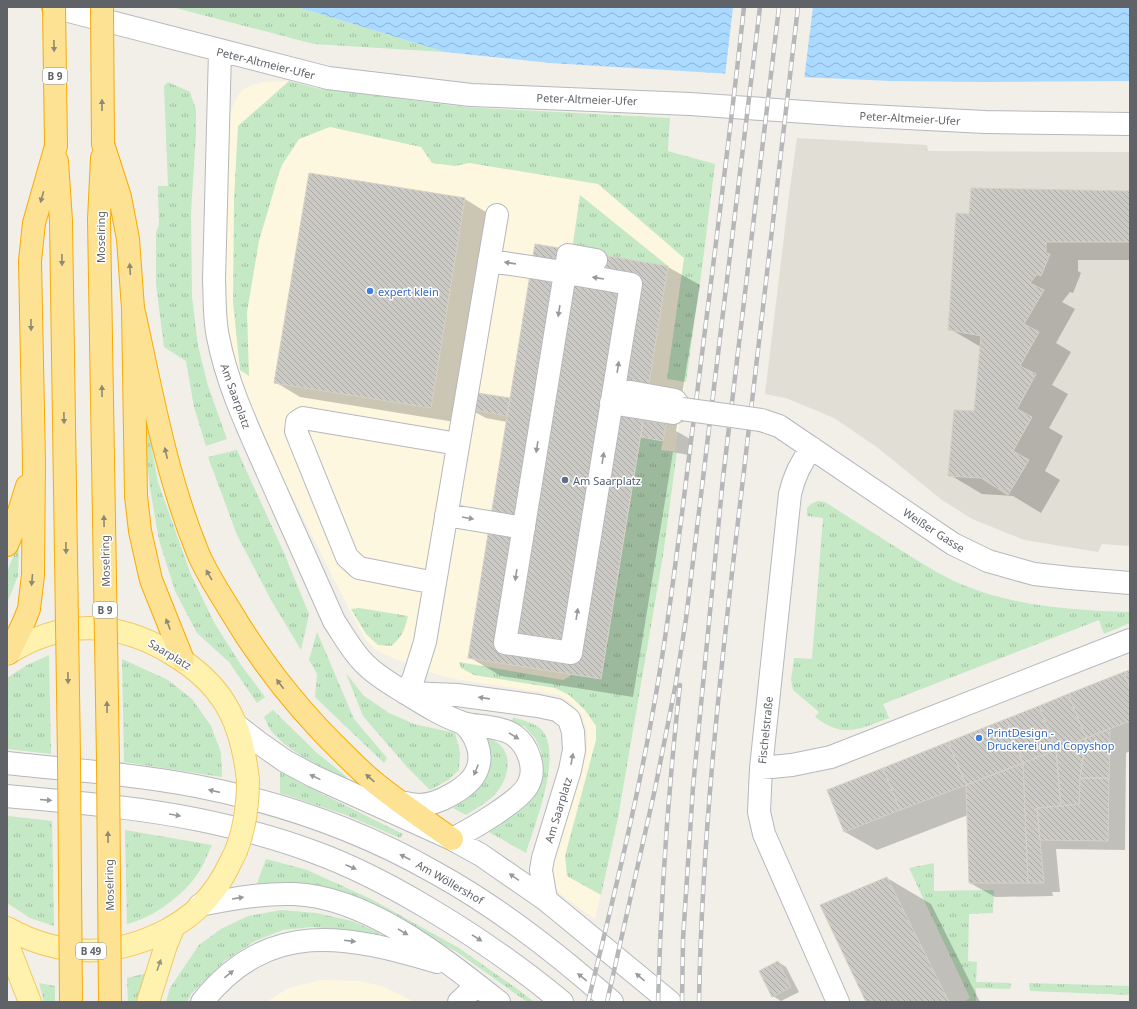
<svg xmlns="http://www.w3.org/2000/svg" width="1137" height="1009" viewBox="0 0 1137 1009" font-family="'Noto Sans',sans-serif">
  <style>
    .commercial { fill: #fef7e0 }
    .education { fill: #e1ded6 }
    .grass { fill: url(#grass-tufts) }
    .water { fill: url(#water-waves) }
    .pier { fill: #f1efe8 }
    .shadow { fill: #0003 }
    .building { fill: url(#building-back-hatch); stroke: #d6d1c6 }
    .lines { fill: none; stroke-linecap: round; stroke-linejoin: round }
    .minor-casing { stroke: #b5b8bc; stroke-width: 24 }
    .major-casing { stroke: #f2c960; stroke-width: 24 }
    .highway-casing { stroke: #f9ab00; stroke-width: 24 }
    .minor { stroke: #fff; stroke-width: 22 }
    .major { stroke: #fff2af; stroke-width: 22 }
    .highway { stroke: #fde293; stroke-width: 22 }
    .rail-casing { stroke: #b6b7b8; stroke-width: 4.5 }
    .rail { stroke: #fff; stroke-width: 3; stroke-dasharray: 9; stroke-linecap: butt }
    .minor-bridge-casing { stroke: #b5b8bc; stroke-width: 24; stroke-linecap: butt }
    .major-bridge-casing { stroke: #f2c960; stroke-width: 24; stroke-linecap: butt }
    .highway-bridge-casing { stroke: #f9ab00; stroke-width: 24; stroke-linecap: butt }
    .minor-bridge { stroke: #fff; stroke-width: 22 }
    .major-bridge { stroke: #fff2af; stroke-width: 22 }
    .highway-bridge { stroke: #fde293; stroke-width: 22 }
    .oneway { fill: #8e8975 }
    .oneway2 { fill: #979a9d }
    .oneway3 { fill: #979581 }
    .shop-dot { fill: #3f7fe0; stroke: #fff; stroke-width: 1.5 }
    .service-dot { fill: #5c6f8a; stroke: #fff; stroke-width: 1.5 }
    .labels { text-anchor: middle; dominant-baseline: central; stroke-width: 3; stroke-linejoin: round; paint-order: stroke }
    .shield { fill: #fff; stroke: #8f9295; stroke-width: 1 }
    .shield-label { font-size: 10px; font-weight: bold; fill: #5f6368 }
    .street-label { font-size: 11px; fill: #5f6368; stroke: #fff }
    .shop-label { font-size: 11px; fill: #366cbe; stroke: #fff; text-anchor: start }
    .service-label { font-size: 11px; fill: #4e5e75; stroke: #fff; text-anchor: start }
  </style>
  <defs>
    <pattern id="grass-tufts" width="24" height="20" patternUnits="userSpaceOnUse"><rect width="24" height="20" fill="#c5e8c5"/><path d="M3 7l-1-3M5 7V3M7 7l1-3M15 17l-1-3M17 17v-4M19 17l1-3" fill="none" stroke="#a3c0a4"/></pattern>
    <pattern id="water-waves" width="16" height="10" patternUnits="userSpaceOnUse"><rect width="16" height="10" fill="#aadaff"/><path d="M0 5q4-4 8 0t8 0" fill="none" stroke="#8eb4d2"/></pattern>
    <pattern id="building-back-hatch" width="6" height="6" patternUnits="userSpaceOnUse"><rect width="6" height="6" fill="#cccac5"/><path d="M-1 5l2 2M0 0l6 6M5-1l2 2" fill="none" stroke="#a9a8a4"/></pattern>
  </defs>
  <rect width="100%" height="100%" fill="#f1efe8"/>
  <path class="commercial" d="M289,81L316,88L465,107L670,118L668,151L715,164L703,261L675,451L677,452L663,556L618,818L595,919L564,897L556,889L549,870L566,817L570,808L587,749V731L582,716L572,704L559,695L449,678L423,670L395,659L375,649L365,639L349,609L271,454L238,380L231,351L226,320L224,286L223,247L229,116L235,101L242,90L253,85L264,82Z
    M321,980L358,981L382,986L415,1002H266L289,988Z"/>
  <path class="education" d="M797,138L927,145L928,151L1130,152V546L1102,544L1098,552L1024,540L972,519L942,500L878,448L834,418L786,398L765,394L789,195Z"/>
  <path class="grass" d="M172,7H297L445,52L314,44Z
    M289,81L316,88L465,107L670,118L668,151L715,164L703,261L686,382L667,379L684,258L598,184L469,163L455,166L432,163L421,147L330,127L299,139L282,165L279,173L259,241L247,312L249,376L240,370L233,302L234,199L238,126Z
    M168,82L190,92L196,110V133L191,212L192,297L198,346L208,386L227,439L206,446L194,407L186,361L164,347L156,284V233L159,225L158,186H168L164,86Z
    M580,195L668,266L572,250Z
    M143,428H148L158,482L191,575L215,624L241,665L265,697L257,703L229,662L197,633L175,591L159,540L150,488Z
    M641,437L663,441L661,450L677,452L663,556L618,818L601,895L567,876L565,856L596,740V726L585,710L569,695L555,688L474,675L461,668L459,662L563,680L574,674L601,679Z
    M237,450L284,553L309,614L301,650L271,600L237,535L208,457Z
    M818,501L825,502C848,517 871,531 894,546C914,558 933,571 954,581C1008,606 1071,610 1130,612V623L1104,634L1099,620L883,704L889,718C859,729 844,739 815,717L819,712L793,690L791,680L794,658L812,659L823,518L807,516V508L811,504Z
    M19,541L18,576L7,603V572Z
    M359,608L408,616C404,631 403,636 391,646L378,645L366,634L351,609Z
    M317,632L354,719L387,758L384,763L315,697L317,674L309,660Z
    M49,655L51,754L7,749V678L27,665Z
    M122,659L168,680L192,699L211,726L221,753L222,777L124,762Z
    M346,673L364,696L389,713L414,724L455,733L460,752L459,770L448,780L430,790L408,768L363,716Z
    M273,710L317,753L347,777L345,778C320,766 292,754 273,733C269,729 267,722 264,717Z
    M513,717C522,720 534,723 541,729C564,753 534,826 526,853L489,832L533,798L539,785L543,765L541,751L535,738L525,727L512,722Z
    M487,737C490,739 495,741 498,743C514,756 508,779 496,793C489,802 475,809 466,815L453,808C472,798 494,776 491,752C491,747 488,742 487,737Z
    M280,770L300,783L403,834L400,838L346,815L280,793Z
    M7,816L52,821L54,926L30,918L7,903Z
    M125,830L212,845C208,853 205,862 200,870C186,894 153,918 127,924Z
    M266,859L307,870L371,899L459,948L520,991L534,1002H527L457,952L386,914L255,889Z
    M934,863V891L994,890L993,913L969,914L968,961L977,962L976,982L1011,983L1010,989L976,988V1002H964L970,998L909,868Z
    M282,910L316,913L352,921L380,933L377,937L347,930L312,927L283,930L255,941L226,960L191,994L187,1002H166L170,988L199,945L221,929L248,916Z
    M147,973L136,1002H128L127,978Z
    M39,983L55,986V1002H44Z
    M1029,983L1130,986V995L1030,991Z"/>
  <path class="water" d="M297,7H1130V81L985,82L891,81L715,73L550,63L445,52Z"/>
  <path class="pier" d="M733,7H813L804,80L725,76Z"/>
  <path class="shadow" d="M1130,192V260H1078V271L1081,273L1073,293L1070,292L1062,302L1075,309L1056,343L1071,352L1052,385L1068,394L1049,428L1063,436L1045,471L1060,480L1041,513L1013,496L982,494L950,475L975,413L981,347L950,329L970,215Z
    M465,199L489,214L455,422L300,397L275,382Z
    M536,245L668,267L700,285L676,431L690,439L688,455L673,452L633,697L501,676L469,657L507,422L486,418L469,409L510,400Z
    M1130,671V751L1126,753L1125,850L1056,849L1060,892H1052L1053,896L995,897L970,883L968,815L877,850L845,832Z
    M887,878L931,904L980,1002H867Z
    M778,962L786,967L799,992L781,1001L773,996Z"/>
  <path class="building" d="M309,173L465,198L431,408L274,383Z
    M971,188L1130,191V242H1046V253L1050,254L1041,276L1037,274L1030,283L1044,290L1024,324L1039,332L1020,366L1036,374L1017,409L1032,417L1013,451L1029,460L1008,495L981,478L948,476L954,410L974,411L981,336L948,330L956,213L969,214Z
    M535,244L668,266L601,679L468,658Z
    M471,392L510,398L507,416L468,409Z
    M643,420L666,424L663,441L641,437Z
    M1130,670V689L1124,672Z
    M1124,672L1130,689V721L1086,738L1068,694Z
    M1068,694L1086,738L1056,750L1039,706Z
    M1039,706L1056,750L1023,763L1006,719Z
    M1006,719L1023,763L966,785L948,742Z
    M1110,729L1109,778H1080L1086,738Z
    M1086,738L1080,778L1079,804L1061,806L1056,750Z
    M948,742L966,785L900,810L883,768Z
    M1056,750L1061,806L1037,808L1044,883H1028L1023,763Z
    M1023,763L1028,883H969L966,785Z
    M883,768L900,810L844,832L827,790Z
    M1080,778H1109L1108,841L1040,840L1037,808L1079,804Z
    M887,877L949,1002H866L820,905Z
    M778,961L791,987L772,997L759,971Z"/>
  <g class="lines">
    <defs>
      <path id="minor" d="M53,7L328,78L471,95L690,104L849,115L985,122L1130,124
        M220,51L214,280C215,299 214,319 218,337C227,384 248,428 267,471C289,521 312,571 334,621C344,636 353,653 366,665C377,676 391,684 404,692C422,703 442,716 463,723C477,727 503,726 515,736C528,746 537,769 528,785C519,802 470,830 452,839
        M489,261C537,267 584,276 631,284L571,653L505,643L565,273L568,255L596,260
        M611,403L673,413L682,409L675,400L614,389
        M761,420L779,426L953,544L988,561L1034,574L1070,578L1130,583
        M812,448C800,463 794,476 790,494L761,768L759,812L764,834L838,1002
        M446,515L524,528
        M435,583L359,568L347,557L300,441L296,431L297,422L303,418L458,444
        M405,693L413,680L425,642L497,215
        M409,693L457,695L538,706L557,710L569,719L573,732L574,750L570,770L543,858L541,870L546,900
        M236,725L258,742L285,761L313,776L452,839L481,855L546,900L670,1002
        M7,763C70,770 134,774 196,786C279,802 360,830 434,872C498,907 557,953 612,1002
        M761,768L792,765L831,757L1130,640
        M7,796C71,802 136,807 200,820C238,828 277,838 314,852C353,866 391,886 428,908C475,936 520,967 562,1002
        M400,802C406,803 413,805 419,805C437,805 470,788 477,770C484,753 475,734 463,723
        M200,905C231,899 262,893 294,894C368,897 443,958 499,1002
        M202,1002C269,918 346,935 437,962
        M459,1002L477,985"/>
      <path id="major" d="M7,654C62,619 117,620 172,654C194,667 213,683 226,705C240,728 245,754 248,780
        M7,928C59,957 114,958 167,930C186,920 205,904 217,886C225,875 230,863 236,851
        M7,943L30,1002
        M148,1002L166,945L174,926"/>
      <path id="highway" d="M103,144L120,197L128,239L133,308L136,496L140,531L151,580L183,660
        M57,161L61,221
        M99,219L102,158
        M133,308C151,388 165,471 196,548C204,570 218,590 230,610C262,664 300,712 346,756C355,765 364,774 374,782C399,802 426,821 452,839
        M7,545L13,531L27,486
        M9,653L23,624L29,609L33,575L34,462L30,261L34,223L56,146"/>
    </defs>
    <use href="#minor" class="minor-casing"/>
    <use href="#major" class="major-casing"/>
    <use href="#highway" class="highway-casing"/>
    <use href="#minor" class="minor"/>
    <use href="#major" class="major"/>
    <use href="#highway" class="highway"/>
    <defs>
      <path id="rail" d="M588,1002C615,892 642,782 660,670C675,579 685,486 697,394C713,265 730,136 744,7
        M607,1002L655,789L675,688L686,619L760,7
        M658,1002C661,896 668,791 680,685
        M682,1002L683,939L693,787L723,478L779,7
        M699,1002C702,833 721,664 741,496C760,333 779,170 798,7"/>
    </defs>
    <use href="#rail" class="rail-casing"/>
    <use href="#rail" class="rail"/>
    <defs>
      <path id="minor-bridge" d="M682,409L761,420"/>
      <path id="major-bridge" d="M236,851C245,828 248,805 248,780"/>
      <path id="highway-bridge" d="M54,7L56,146
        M102,7L103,144
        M99,219L108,761L110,1002
        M61,221L69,758L71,1002"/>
    </defs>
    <use href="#minor-bridge" class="minor-bridge-casing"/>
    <use href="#major-bridge" class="major-bridge-casing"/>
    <use href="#highway-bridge" class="highway-bridge-casing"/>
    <use href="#minor-bridge" class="minor-bridge"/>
    <use href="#major-bridge" class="major-bridge"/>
    <use href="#highway-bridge" class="highway-bridge"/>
  </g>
  <defs><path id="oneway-solid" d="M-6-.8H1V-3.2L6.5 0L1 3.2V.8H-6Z"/></defs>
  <g class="oneway">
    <use href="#oneway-solid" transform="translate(54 46) rotate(89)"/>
    <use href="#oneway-solid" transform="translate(102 105) rotate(-90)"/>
    <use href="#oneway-solid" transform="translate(42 197) rotate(106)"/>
    <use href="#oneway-solid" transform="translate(62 260) rotate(89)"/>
    <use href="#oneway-solid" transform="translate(130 269) rotate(-94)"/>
    <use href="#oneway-solid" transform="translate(31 325) rotate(89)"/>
    <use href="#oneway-solid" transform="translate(102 391) rotate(-91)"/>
    <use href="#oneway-solid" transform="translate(64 418) rotate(89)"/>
    <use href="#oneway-solid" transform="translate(166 453) rotate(-103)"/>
    <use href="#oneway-solid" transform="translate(104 521) rotate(-91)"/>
    <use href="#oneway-solid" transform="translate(66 548) rotate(89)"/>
    <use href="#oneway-solid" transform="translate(209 575) rotate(-120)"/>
    <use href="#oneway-solid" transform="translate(32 580) rotate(95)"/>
    <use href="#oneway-solid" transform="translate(168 624) rotate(-111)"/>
    <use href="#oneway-solid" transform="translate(68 678) rotate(89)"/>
    <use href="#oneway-solid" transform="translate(280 684) rotate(-127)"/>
    <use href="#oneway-solid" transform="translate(107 707) rotate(-91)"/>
    <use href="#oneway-solid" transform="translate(370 778) rotate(-138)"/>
    <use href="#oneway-solid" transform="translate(108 837) rotate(-91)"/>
  </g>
  <g class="oneway2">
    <use href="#oneway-solid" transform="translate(510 263) rotate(-172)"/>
    <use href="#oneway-solid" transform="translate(598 278) rotate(-171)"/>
    <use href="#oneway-solid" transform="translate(559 311) rotate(99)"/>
    <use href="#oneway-solid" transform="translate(618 367) rotate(-81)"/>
    <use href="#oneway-solid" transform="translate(537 447) rotate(99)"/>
    <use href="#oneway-solid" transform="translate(603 458) rotate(-81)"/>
    <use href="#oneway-solid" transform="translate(468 518) rotate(10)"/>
    <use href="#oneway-solid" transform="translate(516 575) rotate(99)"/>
    <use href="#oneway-solid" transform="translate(577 614) rotate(-81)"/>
    <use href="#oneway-solid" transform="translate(484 698) rotate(-172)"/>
    <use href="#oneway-solid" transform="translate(514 736) rotate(32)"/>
    <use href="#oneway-solid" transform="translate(572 759) rotate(-80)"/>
    <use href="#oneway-solid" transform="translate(476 770) rotate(112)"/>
    <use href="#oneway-solid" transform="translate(315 777) rotate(-154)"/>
    <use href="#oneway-solid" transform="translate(214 791) rotate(-167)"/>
    <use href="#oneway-solid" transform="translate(46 800) rotate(5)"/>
    <use href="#oneway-solid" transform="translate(175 815) rotate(10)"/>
    <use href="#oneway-solid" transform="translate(405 857) rotate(-153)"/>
    <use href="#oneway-solid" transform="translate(351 867) rotate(23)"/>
    <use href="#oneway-solid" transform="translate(514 877) rotate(-145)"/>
    <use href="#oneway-solid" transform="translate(238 898) rotate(-9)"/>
    <use href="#oneway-solid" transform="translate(403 932) rotate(31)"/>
    <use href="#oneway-solid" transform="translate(477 938) rotate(32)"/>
    <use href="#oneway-solid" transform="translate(350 941) rotate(7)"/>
    <use href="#oneway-solid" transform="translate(229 974) rotate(-39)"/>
    <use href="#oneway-solid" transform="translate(582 977) rotate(-141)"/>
    <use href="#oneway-solid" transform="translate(640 977) rotate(-140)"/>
  </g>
  <use class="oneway3" href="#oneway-solid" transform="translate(159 965) rotate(-71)"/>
  <g class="shop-dot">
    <circle cx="370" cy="291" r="4"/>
    <circle cx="979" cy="738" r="4"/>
  </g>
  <circle class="service-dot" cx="565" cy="480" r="4"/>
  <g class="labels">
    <g class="shield">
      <rect x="43" y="68" width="24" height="16" rx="3"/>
      <rect x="93" y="602" width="24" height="16" rx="3"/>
      <rect x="76" y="943" width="30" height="16" rx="3"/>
    </g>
    <g class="shield-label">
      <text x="55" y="76">B 9</text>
      <text x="105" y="610">B 9</text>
      <text x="91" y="951">B 49</text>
    </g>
    <g class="street-label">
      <text transform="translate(266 63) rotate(14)">Peter-Altmeier-Ufer</text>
      <text transform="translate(587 99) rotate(2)">Peter-Altmeier-Ufer</text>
      <text transform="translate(910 118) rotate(3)">Peter-Altmeier-Ufer</text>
      <text transform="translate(100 237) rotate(-90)">Moselring</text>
      <text transform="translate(236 396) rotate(70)">Am Saarplatz</text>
      <text transform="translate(934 530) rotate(33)">Weißer Gasse</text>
      <text transform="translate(105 561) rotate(-91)">Moselring</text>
      <text transform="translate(170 654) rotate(31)">Saarplatz</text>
      <text transform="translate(765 730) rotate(-84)">Fischelstraße</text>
      <text transform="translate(558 810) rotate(-73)">Am Saarplatz</text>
      <text transform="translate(450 882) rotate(30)">Am Wöllershof</text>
      <text transform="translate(109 885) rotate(-91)">Moselring</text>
    </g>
    <g class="shop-label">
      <text x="378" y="291">expert klein</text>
      <text x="987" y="732">PrintDesign -<tspan x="987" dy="13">Druckerei und Copyshop</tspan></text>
    </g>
    <g class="service-label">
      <text x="573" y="480">Am Saarplatz</text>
    </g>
  </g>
  <rect width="1137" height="1009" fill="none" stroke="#5f6368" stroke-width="16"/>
</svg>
